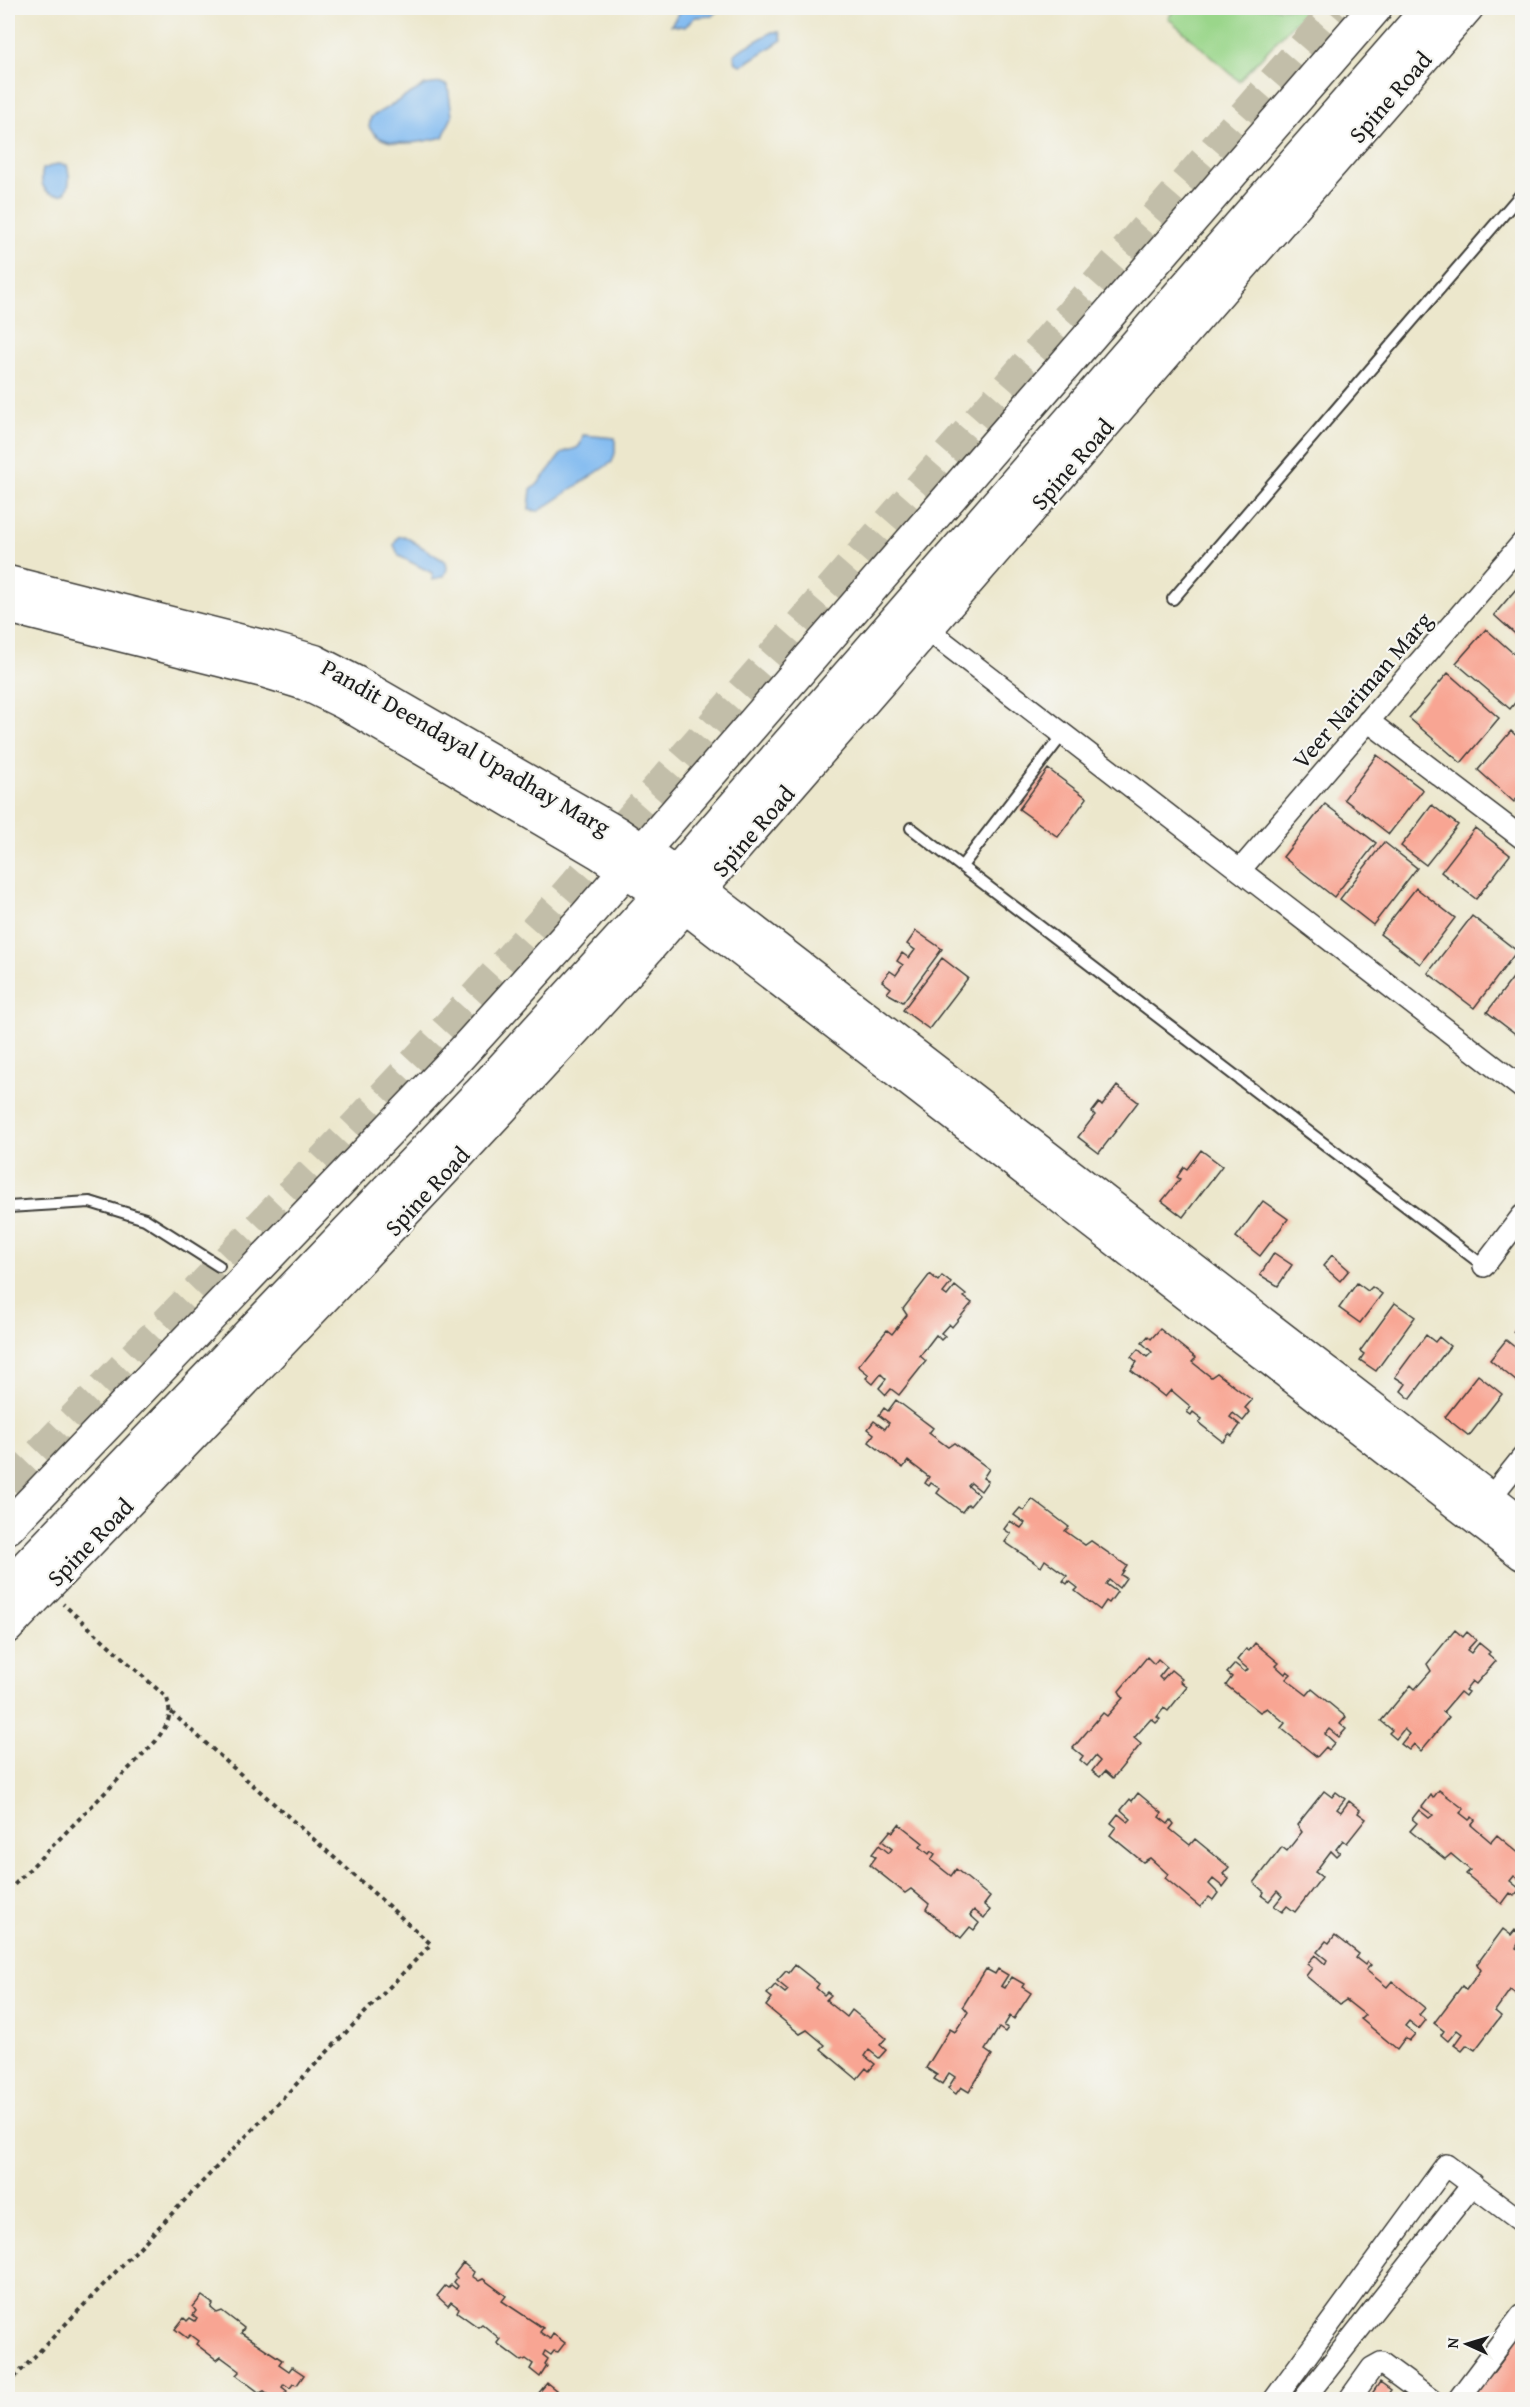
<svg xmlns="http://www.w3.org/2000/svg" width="1530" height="2407" viewBox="0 0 1530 2407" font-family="'Gentium Book Plus',serif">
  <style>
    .green { fill: #9ad68a; stroke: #5b7953; stroke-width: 1.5 }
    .water { fill: #7fb9f0; stroke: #4e6a86; stroke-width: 1.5 }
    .building { fill: #f8a593 }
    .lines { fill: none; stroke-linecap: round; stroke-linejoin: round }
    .secondary-tunnel { stroke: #c2bea9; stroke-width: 30; stroke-dasharray: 30 15; stroke-linecap: butt }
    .lane-casing { stroke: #3b3a36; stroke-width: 14 }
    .street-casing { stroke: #3b3a36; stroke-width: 24 }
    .secondary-casing { stroke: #3b3a36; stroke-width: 33 }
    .primary-casing { stroke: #3b3a36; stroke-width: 36 }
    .path { stroke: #3b3a36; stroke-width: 4; stroke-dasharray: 4.5 4.5; stroke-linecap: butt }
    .lane { stroke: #fff; stroke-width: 10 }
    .street { stroke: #fff; stroke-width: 21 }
    .secondary { stroke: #fff; stroke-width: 30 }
    .primary { stroke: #fff; stroke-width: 33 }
    .labels { text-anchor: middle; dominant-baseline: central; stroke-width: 4.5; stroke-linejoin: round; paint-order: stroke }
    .street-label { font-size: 24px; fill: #1c1c1c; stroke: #f6f6f2 }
  </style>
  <rect width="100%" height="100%" fill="#f6f6f2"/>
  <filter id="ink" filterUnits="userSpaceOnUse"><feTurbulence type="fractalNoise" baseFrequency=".0167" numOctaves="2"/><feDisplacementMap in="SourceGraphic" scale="12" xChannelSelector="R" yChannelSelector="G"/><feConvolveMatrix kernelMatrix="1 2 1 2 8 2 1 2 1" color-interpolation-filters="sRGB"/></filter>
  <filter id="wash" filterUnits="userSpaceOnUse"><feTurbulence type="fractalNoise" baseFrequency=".008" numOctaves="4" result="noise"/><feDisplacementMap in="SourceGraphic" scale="24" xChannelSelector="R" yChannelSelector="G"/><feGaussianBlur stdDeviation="1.35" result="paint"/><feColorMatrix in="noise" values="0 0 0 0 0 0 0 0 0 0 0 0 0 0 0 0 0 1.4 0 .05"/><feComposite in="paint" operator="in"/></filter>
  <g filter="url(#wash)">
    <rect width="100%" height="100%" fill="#ece7cc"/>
    <path class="green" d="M1176,8H1308L1239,81L1168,18Z"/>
    <path class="water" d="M688,8H721L712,16L695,17L685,27L671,25L680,12Z
      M772,32H780L782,40L746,63L741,65L736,63L734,55L740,50Z
      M441,83L448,86L452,116L443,137C421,143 383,151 369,127L371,117L425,85Z
      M57,164L67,165C70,177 71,184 64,194C45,197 39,186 43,169Z
      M583,435L615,438V453L612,462L539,511L529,510L531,489L537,485L562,453C575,446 579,454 583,435Z
      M404,536L446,562L447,569L444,576L433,580L432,573L399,556L394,545L398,537Z"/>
    <g id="blocks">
      <path class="building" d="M1522,582V640L1494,615Z
        M1486,629L1522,661V694L1510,709L1456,663Z
        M1448,673L1499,718L1461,763L1409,718Z
        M1511,731L1522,741V792L1514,802L1478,770Z
        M1377,755L1423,790L1389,834L1344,799Z
        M1048,769L1087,798L1058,837L1019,809Z
        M1325,804L1376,843L1334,897L1283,857Z
        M1432,805L1458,825L1426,865L1401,846Z
        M1475,828L1510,855L1476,899L1441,872Z
        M1384,842L1417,868L1373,925L1340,899Z
        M1416,888L1455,918L1420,964L1380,934Z
        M1472,916L1517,951L1474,1008L1428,973Z
        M916,931L942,949L903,1002L887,993L891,988L882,981L890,971L896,975L903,965L897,961L902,953L909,958L915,950L907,944Z
        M942,958L968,978L929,1029L903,1010Z
        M1522,966V1039L1487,1012Z
        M1117,1086L1138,1102L1099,1153L1078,1137L1095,1115L1092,1112L1099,1103L1102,1106Z
        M1201,1150L1222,1166L1183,1217L1162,1201L1180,1179L1177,1177L1184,1167L1187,1169Z
        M1263,1201L1288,1219L1260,1256L1236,1237Z
        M1274,1253L1292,1265L1278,1286L1260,1275Z
        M1332,1255L1349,1270L1340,1281L1323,1266Z
        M930,1274L938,1281L942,1276L951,1283L943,1293L947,1296L955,1286L966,1295L964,1297L972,1303L952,1327L949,1324L941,1333L945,1336L941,1340L936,1335L920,1356L926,1361L899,1395L891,1389L886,1395L879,1388L886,1379L881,1374L873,1384L866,1378L869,1375L858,1366L887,1330L892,1334L907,1315L903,1309Z
        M1357,1283L1368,1291L1372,1287L1382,1294L1360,1323L1339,1308Z
        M1395,1303L1415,1317L1376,1371L1360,1360L1364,1354L1360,1351Z
        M1522,1320V1340L1513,1332Z
        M1160,1329L1196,1358L1192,1362L1211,1377L1217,1373L1252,1400L1245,1408L1250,1412L1243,1421L1233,1413L1230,1417L1240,1425L1232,1436L1229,1434L1223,1442L1199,1423L1202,1419L1193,1412L1191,1415L1187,1412L1191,1407L1171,1390L1165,1397L1131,1370L1137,1362L1131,1357L1138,1349L1147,1357L1152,1352L1142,1343L1148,1336L1151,1339Z
        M1426,1335L1435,1342L1439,1337L1450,1346L1410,1399L1401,1391L1406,1384L1395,1377Z
        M1506,1340L1522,1353V1386L1490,1360Z
        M1478,1375L1502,1394L1469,1436L1445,1417Z
        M896,1400L933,1428L929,1433L948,1447L954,1443L989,1469L983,1478L988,1481L981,1491L971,1483L968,1486L979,1495L970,1506L968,1504L962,1512L937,1493L940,1489L931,1483L929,1486L925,1483L929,1477L908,1461L903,1468L869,1442L874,1434L868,1429L874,1421L885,1429L889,1423L879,1415L884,1408L888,1411Z
        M1032,1499L1069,1527L1065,1531L1085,1545L1091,1541L1127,1566L1121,1575L1126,1578L1119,1588L1109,1580L1106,1584L1117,1592L1109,1603L1106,1601L1100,1610L1075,1591L1078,1588L1069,1581L1067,1584L1063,1581L1067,1576L1045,1560L1041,1567L1005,1542L1011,1534L1004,1529L1010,1521L1021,1528L1025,1523L1014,1515L1020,1508L1024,1511Z
        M1455,1630L1463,1637L1467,1632L1476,1640L1467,1650L1471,1653L1479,1643L1490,1652L1488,1654L1496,1661L1476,1684L1472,1681L1465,1690L1468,1692L1465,1696L1460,1692L1443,1712L1449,1717L1421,1751L1414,1744L1409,1750L1401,1744L1409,1734L1404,1729L1396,1739L1389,1733L1392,1730L1381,1721L1411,1685L1415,1689L1431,1671L1427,1664Z
        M1255,1643L1279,1663L1276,1666L1285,1674L1287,1671L1291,1674L1286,1679L1307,1695L1312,1689L1346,1717L1340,1724L1346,1729L1339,1737L1329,1729L1325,1734L1335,1743L1329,1750L1326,1747L1317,1757L1281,1728L1285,1723L1267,1708L1260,1712L1226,1685L1232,1677L1227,1673L1235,1664L1245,1672L1248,1669L1237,1660L1246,1649L1249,1651Z
        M1147,1657L1154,1664L1158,1659L1167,1667L1159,1677L1162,1680L1171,1670L1182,1679L1180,1681L1187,1687L1168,1711L1164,1708L1157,1717L1160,1719L1156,1723L1151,1719L1134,1738L1141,1744L1113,1778L1105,1771L1100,1777L1092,1771L1100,1761L1095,1756L1087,1766L1080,1760L1083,1756L1073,1748L1103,1713L1107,1716L1123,1698L1119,1691Z
        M1439,1790L1464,1809L1460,1813L1469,1820L1472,1817L1475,1820L1471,1825L1491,1842L1497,1835L1522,1856V1882L1514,1876L1510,1881L1520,1889L1514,1896L1510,1893L1502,1904L1466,1874L1470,1870L1451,1854L1445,1859L1410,1831L1417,1823L1412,1819L1419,1810L1429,1818L1433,1815L1422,1807L1431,1795L1433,1798Z
        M1324,1791L1332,1797L1336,1792L1345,1799L1337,1809L1341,1812L1349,1801L1360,1810L1358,1813L1366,1819L1347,1843L1343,1840L1336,1849L1340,1852L1336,1856L1331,1851L1315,1872L1322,1877L1295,1912L1287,1906L1282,1912L1274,1906L1282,1896L1277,1891L1269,1901L1262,1896L1264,1892L1254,1883L1282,1847L1287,1851L1302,1832L1297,1825Z
        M1138,1793L1162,1813L1159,1817L1168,1824L1171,1820L1174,1824L1170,1829L1190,1845L1195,1839L1229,1867L1223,1874L1229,1879L1223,1887L1213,1879L1209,1884L1218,1893L1213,1900L1209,1897L1200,1907L1165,1878L1168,1874L1150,1858L1143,1862L1110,1835L1116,1827L1111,1823L1118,1814L1128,1822L1131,1819L1121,1810L1130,1799L1132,1801Z
        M899,1824L923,1843L920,1847L929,1854L931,1851L935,1854L931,1860L951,1876L956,1869L990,1897L984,1905L990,1910L984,1918L974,1910L970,1915L979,1923L974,1930L970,1927L961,1938L926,1909L929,1904L911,1889L905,1893L870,1865L876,1857L872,1854L879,1845L889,1853L892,1849L882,1841L891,1830L893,1832Z
        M1503,1929L1511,1935L1515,1930L1522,1936L1516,1948L1520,1950L1522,1947V1979L1516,1988L1519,1990L1516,1994L1510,1990L1495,2011L1501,2016L1475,2050L1467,2045L1462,2051L1454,2045L1462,2034L1457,2030L1448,2041L1441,2035L1444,2031L1434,2023L1462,1986L1466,1990L1481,1970L1477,1964Z
        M1335,1935L1359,1954L1356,1958L1365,1965L1367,1962L1371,1965L1366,1970L1387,1987L1392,1981L1425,2008L1419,2015L1426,2020L1419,2029L1409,2021L1405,2026L1415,2034L1409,2041L1405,2038L1397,2049L1361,2019L1365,2015L1346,2000L1340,2004L1306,1976L1312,1968L1307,1964L1315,1955L1325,1964L1327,1960L1317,1952L1326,1941L1329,1943Z
        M795,1965L819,1984L816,1988L824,1995L827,1992L831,1995L826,2000L847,2017L852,2010L886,2038L880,2045L886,2050L879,2058L869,2050L865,2056L875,2064L869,2071L866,2068L857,2079L821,2049L825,2045L807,2030L800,2034L766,2006L772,1998L767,1994L775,1985L785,1993L788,1990L777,1981L786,1971L789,1973Z
        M986,1969L995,1974L998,1969L1008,1975L1001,1986L1005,1988L1012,1977L1024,1984L1022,1987L1031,1993L1014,2019L1010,2016L1004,2026L1008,2028L1005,2032L999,2028L985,2050L992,2055L969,2092L961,2087L956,2094L948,2088L955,2077L949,2073L942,2084L934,2079L937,2075L926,2068L950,2029L955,2032L968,2012L963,2006Z
        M463,2263L474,2272L472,2276L479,2281L483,2279L506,2296L502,2301L543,2328L540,2332L550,2339L553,2334L565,2343L558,2352L554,2351L551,2355L545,2351L543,2355L548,2359L545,2364L547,2366L540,2377L530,2369L533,2364L526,2359L521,2361L497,2343L500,2339L482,2324L478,2327L457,2312L459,2308L451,2302L448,2306L437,2296L445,2286L448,2288L451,2285L456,2289L458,2286L454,2282L457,2278L454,2275Z
        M202,2296L213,2304L211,2308L217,2313L222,2311L244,2328L241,2333L282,2360L279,2364L289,2371L292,2367L304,2375L297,2385L293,2384L290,2388L284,2384L282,2387L287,2391L283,2396L288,2400H270L272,2397L264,2391L260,2393L236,2375L240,2371L221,2357L217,2360L196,2344L198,2341L190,2335L187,2338L175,2329L184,2318L187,2321L190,2318L195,2321L197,2318L193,2315L196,2311L193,2307Z
        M1522,2330V2385L1517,2393L1520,2394L1516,2400H1472L1471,2394L1489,2370L1493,2373L1507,2354L1504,2350Z
        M1380,2382L1391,2390L1388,2394L1392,2396L1389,2400H1374L1375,2398L1371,2395Z
        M547,2383L557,2391L555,2394L558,2397L556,2400H540L541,2398L537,2395Z"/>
    </g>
  </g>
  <g filter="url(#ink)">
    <use href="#blocks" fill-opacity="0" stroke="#3b3a36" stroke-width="1.5"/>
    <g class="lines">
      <path class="secondary-tunnel" d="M8,1485C214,1271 426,1060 618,832L1336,8"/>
      <defs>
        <path id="lane" d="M1173,599L1522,193
          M911,828L1484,1266
          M962,866L1063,734
          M8,1207L90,1202L145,1219L219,1266"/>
        <path id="street" d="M928,630L1522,1088
          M1368,721L1522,838
          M1240,870L1522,543
          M1484,1266L1522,1216
          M1482,1508L1522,1458
          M1274,2400L1446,2165L1522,2222
          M1303,2400L1473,2184
          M1349,2400L1372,2368L1381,2363L1431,2400
          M1458,2400L1522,2315"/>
        <path id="secondary" d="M8,581L270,647L315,660L356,681L618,832L702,890L1522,1522
          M8,608L263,672L305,685L344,704L599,854L660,895L685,908L1522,1555
          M8,1628C220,1408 432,1189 638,962L1468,8"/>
        <path id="primary" d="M8,1527L450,1066L586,916L1375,8
          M8,1586L479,1094L660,895L676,873L1429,8"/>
      </defs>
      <use href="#lane" class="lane-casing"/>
      <use href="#street" class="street-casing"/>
      <use href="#secondary" class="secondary-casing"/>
      <use href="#primary" class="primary-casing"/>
      <path class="path" d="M8,1891L156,1741C167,1724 173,1719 167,1698L63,1604
        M8,2384L431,1944L171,1712"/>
      <use href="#lane" class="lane"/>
      <use href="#street" class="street"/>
      <use href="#secondary" class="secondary"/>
      <use href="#primary" class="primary"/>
    </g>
  </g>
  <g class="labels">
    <g class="street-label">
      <text transform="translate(1390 97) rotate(-49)">Spine Road</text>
      <text transform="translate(1072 464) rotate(-49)">Spine Road</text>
      <text transform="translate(1362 690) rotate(-49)">Veer Nariman Marg</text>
      <text transform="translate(466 747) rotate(30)">Pandit Deendayal Upadhay Marg</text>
      <text transform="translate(753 831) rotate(-49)">Spine Road</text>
      <text transform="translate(427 1191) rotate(-47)">Spine Road</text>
      <text transform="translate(90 1542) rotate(-46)">Spine Road</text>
    </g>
  </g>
  <rect width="1530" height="2407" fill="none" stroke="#f6f6f2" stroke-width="30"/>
  <g transform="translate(1467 2344) rotate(274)" stroke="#f6f6f2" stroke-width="4.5" paint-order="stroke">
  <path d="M0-4.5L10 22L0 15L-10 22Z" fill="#1c1c1c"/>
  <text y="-9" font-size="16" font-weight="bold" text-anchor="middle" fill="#1c1c1c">N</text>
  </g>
</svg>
